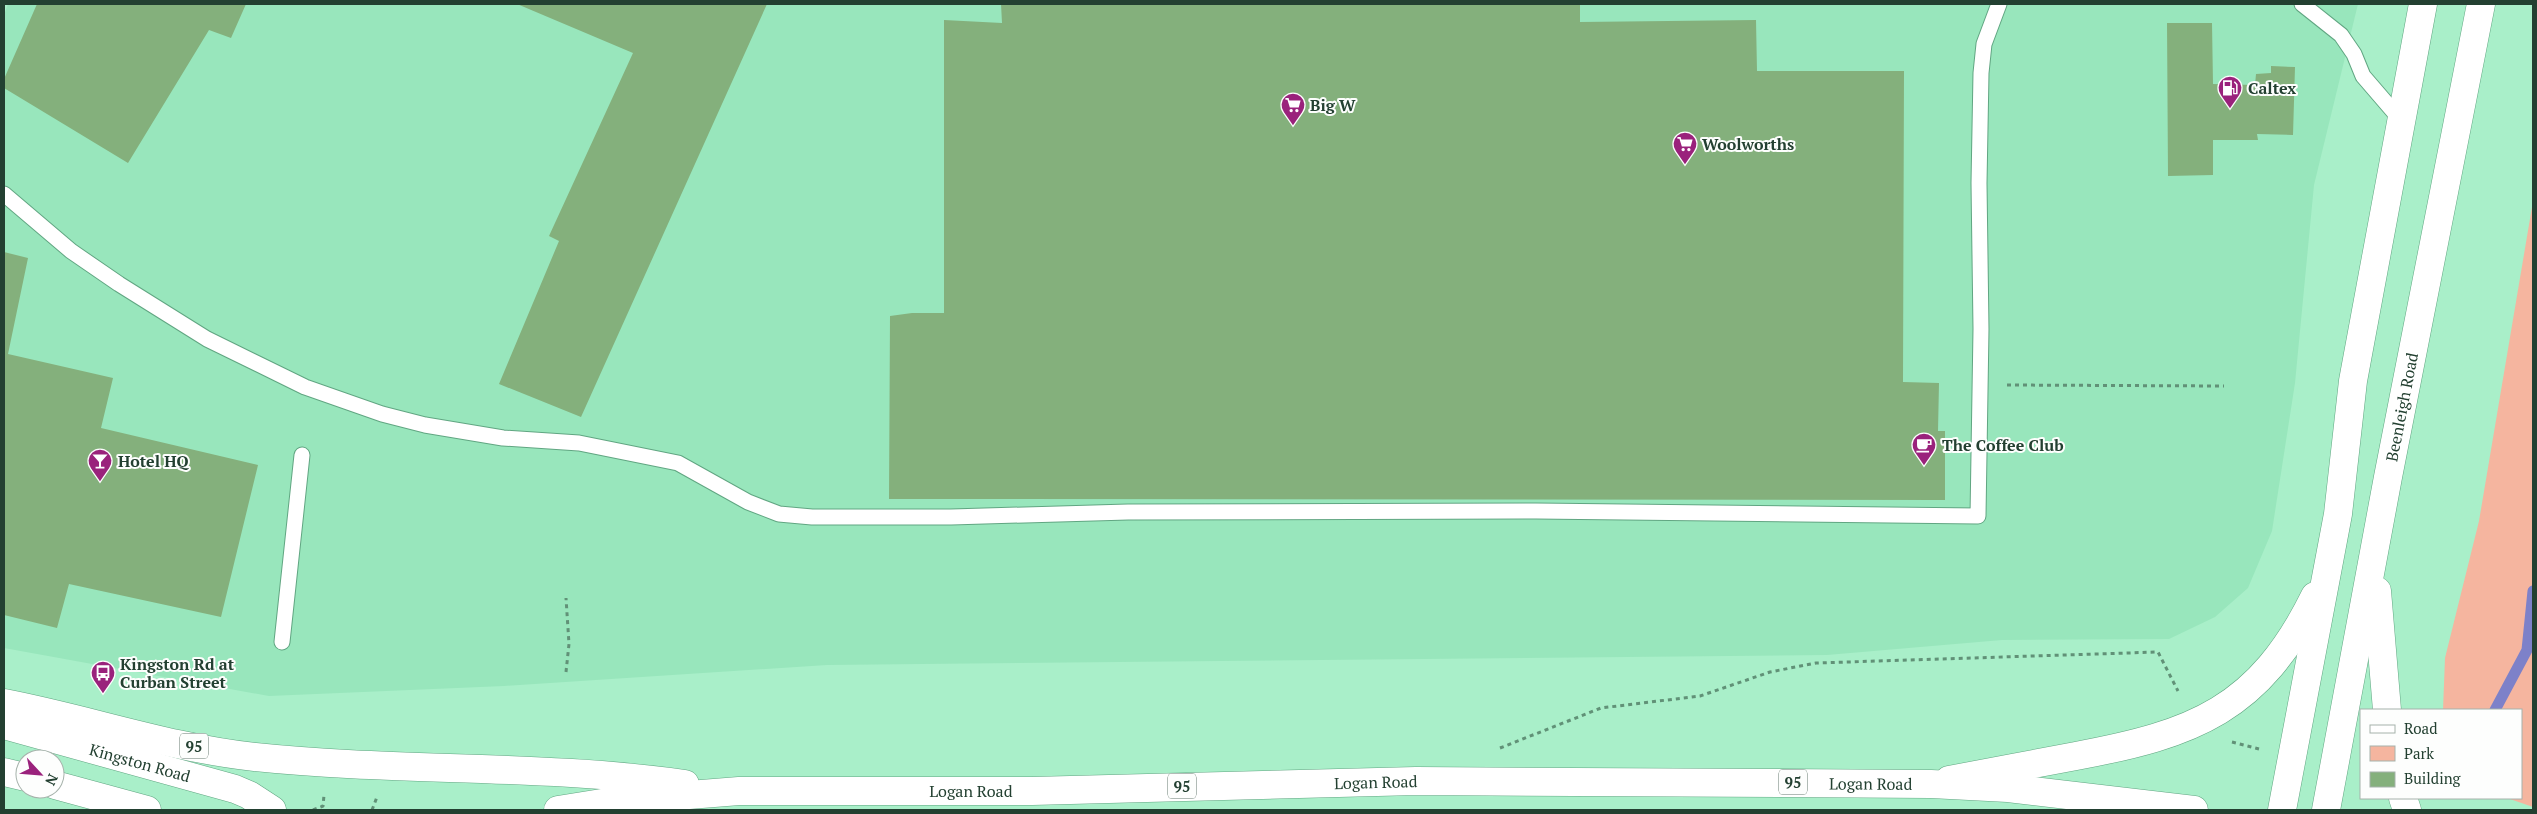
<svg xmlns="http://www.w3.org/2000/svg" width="2537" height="814" viewBox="0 0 2537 814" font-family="'PT Serif',serif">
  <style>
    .built { fill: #98e6bc }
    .green { fill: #f5b59f }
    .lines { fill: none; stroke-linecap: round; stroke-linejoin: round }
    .stream { stroke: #7d81c9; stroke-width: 11 }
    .building { fill: #84b07c }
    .service-casing { stroke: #61a682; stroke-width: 17 }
    .secondary-casing { stroke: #61a682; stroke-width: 29 }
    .primary-casing { stroke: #61a682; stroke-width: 29 }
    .path { stroke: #619177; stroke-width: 3; stroke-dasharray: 4 4; stroke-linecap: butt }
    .service { stroke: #fff; stroke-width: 15 }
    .secondary { stroke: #fff; stroke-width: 28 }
    .primary { stroke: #fff; stroke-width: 28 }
    .labels { text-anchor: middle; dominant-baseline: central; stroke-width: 4; stroke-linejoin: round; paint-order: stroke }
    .shield { fill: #fdfefd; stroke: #64796e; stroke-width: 1 }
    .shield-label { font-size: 15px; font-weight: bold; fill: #234031 }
    .poi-label { font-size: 16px; font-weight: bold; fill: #234031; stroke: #fdfefd; text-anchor: start }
    .street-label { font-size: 16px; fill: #234031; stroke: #fdfefd }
  </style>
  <rect width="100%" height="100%" fill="#a9efc9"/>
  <path class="built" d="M8,4H2358L2314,185L2295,383L2272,531L2248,588L2215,617L2169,639L2002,640L1827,655L827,665L504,686L269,696L4,648V15Z"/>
  <path class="green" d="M2533,201V807L2507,798H2521V710H2443L2445,658L2479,521Z"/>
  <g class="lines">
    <path class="stream" d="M2495,710L2527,650L2533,591"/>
  </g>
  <path class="building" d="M37,4H246L231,38L209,30L128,163L4,88V79Z
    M517,4H767L581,417L499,384L559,241L549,236L633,53Z
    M1001,4H1580V22L1756,20L1757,71H1904L1903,382L1939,383L1938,431H1945V500L889,499L890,316L912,313H944V20L1002,23Z
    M2167,23H2212L2213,84L2255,85L2256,74L2271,73V66L2295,67L2293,135L2257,134L2258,140H2213V175L2168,176Z
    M4,252L28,258L8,354L113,378L101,428L258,465L221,617L69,584L57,628L4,615Z"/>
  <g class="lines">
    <defs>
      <path id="service" d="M2302,4L2341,35L2354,54L2363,76L2400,119
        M4,194L71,251L119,284L207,339L305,387L382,414L425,425L503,438L579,443L678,463L748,502L779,514L812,517H951L1128,512L1536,511L1978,516L1981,329L1979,183L1981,73L1984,44L1999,4
        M282,642L302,455"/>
      <g id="secondary">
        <path d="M2377,591L2387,710"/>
        <path d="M1949,780C1991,772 2034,764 2076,756C2194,734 2259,710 2315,596"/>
        <path d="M2403,798L2407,810"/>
        <path d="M2282,810L2338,514L2353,381L2423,4"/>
        <path id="s1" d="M2326,810L2388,477L2481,4"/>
      </g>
      <g id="primary">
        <path d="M4,703C88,719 170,748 255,757C398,772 543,764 685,784"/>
        <path id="s2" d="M4,725L235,789L249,795L272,810"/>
        <path d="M4,772L25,777"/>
        <path d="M55,785L147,810"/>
        <path id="s3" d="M558,810L614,801L739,791H1032L1416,781L1931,784L2008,788L2194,810"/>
      </g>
    </defs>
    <use href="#service" class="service-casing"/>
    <use href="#secondary" class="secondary-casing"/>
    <use href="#primary" class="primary-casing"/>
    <path class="path" d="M2007,385L2224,386
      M566,672L569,644L566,598
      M2232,742L2259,749
      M1500,748L1601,708L1700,696L1770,672L1816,663L2158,652L2178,691
      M313,810L323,806L324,795
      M372,810L377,797"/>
    <use href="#service" class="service"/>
    <use href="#secondary" class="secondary"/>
    <use href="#primary" class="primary"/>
  </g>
  <defs>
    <symbol id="fuel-pin" viewBox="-11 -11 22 30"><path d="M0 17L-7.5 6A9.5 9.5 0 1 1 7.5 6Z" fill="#9a227c" stroke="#fdfefd"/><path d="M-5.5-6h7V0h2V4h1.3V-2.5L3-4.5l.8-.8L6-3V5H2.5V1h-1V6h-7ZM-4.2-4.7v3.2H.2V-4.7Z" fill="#fff"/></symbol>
    <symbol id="supermarket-pin" viewBox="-11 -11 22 30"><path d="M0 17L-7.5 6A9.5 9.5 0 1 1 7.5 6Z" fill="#9a227c" stroke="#fdfefd"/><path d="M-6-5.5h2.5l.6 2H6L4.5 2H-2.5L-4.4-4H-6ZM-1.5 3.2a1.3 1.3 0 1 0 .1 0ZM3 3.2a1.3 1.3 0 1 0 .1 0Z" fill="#fff"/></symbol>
    <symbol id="cafe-pin" viewBox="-11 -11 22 30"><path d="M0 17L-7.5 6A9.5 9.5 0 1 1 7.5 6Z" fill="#9a227c" stroke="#fdfefd"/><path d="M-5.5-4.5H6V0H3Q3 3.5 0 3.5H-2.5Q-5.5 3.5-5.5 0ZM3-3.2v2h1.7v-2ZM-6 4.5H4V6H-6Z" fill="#fff"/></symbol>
    <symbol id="bar-pin" viewBox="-11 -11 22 30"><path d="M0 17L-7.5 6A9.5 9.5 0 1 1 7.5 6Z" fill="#9a227c" stroke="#fdfefd"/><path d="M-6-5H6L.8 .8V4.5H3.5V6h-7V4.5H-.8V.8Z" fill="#fff"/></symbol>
    <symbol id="bus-pin" viewBox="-11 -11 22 30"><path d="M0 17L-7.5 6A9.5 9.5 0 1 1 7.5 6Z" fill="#9a227c" stroke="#fdfefd"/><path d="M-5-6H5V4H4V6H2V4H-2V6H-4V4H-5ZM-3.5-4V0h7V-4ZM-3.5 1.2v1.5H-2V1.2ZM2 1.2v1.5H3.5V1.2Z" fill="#fff"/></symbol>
  </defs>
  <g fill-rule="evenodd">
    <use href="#fuel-pin" x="2216" y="74" width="28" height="38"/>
    <use href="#supermarket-pin" x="1279" y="91" width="28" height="38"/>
    <use href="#supermarket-pin" x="1671" y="130" width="28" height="38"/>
    <use href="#cafe-pin" x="1910" y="431" width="28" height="38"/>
    <use href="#bar-pin" x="86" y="447" width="28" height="38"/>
    <use href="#bus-pin" x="89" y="659" width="28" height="38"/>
  </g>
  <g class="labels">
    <g class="shield">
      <rect x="180" y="733.5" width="28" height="25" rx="4"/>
      <rect x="1779" y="769.5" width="28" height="25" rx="4"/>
      <rect x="1168" y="773.5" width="28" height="25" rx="4"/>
    </g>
    <g class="shield-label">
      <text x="194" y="746">95</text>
      <text x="1793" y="782">95</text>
      <text x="1182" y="786">95</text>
    </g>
    <g class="poi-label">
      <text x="2248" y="88">Caltex</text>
      <text x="1310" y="105">Big W</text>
      <text x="1702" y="144">Woolworths</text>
      <text x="1942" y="445">The Coffee Club</text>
      <text x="118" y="461">Hotel HQ</text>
      <text x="120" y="664">Kingston Rd at<tspan x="120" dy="18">Curban Street</tspan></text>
    </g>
    <g class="street-label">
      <text stroke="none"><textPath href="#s1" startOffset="410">Beenleigh Road</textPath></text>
      <text stroke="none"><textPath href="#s2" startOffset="141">Kingston Road</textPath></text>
      <text stroke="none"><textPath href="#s3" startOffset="819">Logan Road</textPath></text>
      <text stroke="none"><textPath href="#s3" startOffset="1314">Logan Road</textPath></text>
      <text stroke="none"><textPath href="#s3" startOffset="414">Logan Road</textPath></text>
    </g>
  </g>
  <rect width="2537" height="814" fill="none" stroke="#234031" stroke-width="10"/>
  <rect x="2360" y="709" width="162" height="90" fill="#fdfefd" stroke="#a6b2ab"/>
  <rect x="2370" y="725" width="25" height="8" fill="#ffffff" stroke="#a6b2ab"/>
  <text x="2404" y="734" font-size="15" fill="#234031">Road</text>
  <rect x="2370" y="746" width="25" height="15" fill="#f5b59f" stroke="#a6b2ab"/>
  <text x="2404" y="759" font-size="15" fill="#234031">Park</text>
  <rect x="2370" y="772" width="25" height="15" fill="#84b07c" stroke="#a6b2ab"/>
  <text x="2404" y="784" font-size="15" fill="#234031">Building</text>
  <g transform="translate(40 774) rotate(116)"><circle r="24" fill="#fdfefd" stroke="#a6b2ab"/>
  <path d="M0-4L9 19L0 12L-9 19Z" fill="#9a227c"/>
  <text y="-8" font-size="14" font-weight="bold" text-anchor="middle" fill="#234031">N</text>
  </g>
</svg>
